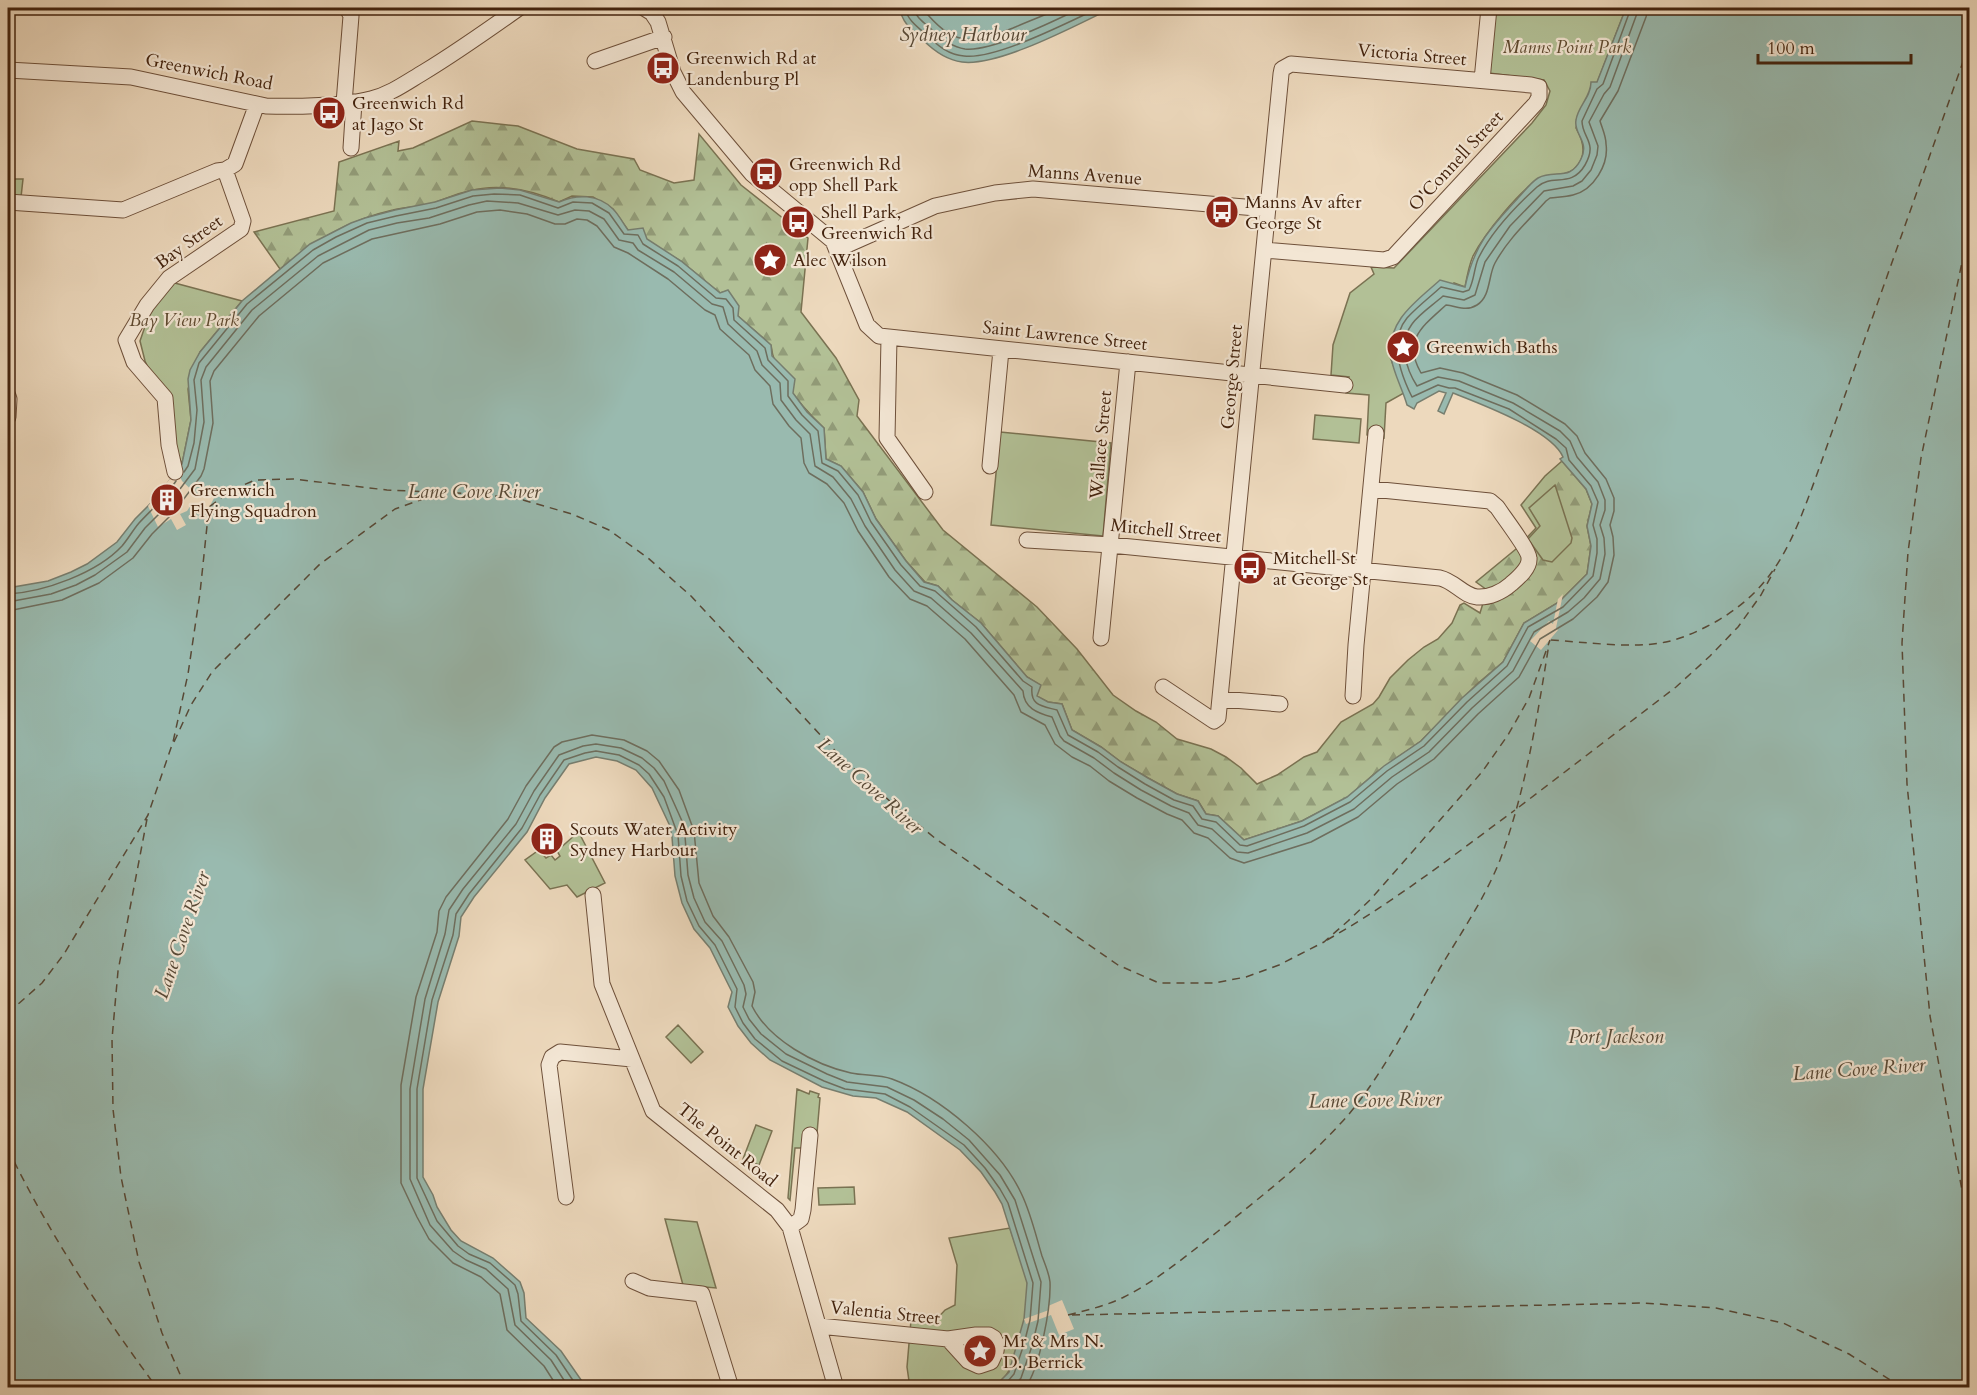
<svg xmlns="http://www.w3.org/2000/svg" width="1977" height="1395" viewBox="0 0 1977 1395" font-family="Cardo,serif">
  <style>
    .forest { fill: url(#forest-firs); stroke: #7a7252; stroke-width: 1.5 }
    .green { fill: #b2c096; stroke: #7a7252; stroke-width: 1.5 }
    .water { fill: #99baaf; stroke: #777e6f; stroke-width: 1.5 }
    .pier { fill: #edd9bd }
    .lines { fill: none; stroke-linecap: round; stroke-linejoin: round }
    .shore { stroke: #6e6e5e; stroke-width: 1.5 }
    .ferry { stroke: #584936; stroke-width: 1.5; stroke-dasharray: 8 6; stroke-linecap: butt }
    .minor-casing { stroke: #6e503a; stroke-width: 17 }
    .minor { stroke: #f3e6d4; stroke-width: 15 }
    .labels { text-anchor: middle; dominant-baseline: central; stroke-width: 4.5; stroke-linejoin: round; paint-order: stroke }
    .park-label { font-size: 18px; font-style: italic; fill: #5f4a30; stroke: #f3e6d4 }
    .street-label { font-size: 18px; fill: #43230e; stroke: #f3e6d4 }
    .poi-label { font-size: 18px; fill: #43230e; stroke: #f3e6d4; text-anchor: start }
    .water-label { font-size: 20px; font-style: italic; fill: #584936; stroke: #f3e6d4 }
  </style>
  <defs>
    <pattern id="forest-firs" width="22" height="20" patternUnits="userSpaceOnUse" patternTransform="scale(1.5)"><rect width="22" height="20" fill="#b2c096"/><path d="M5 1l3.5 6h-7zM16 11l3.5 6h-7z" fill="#929c79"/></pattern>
  </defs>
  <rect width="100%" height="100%" fill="#edd9bd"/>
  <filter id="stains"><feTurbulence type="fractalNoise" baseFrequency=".00333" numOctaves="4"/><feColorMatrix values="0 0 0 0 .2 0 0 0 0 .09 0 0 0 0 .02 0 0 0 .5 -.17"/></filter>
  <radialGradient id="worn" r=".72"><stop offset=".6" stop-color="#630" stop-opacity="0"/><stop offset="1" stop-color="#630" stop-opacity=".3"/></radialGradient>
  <path class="forest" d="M472,121L518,126L577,149L634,159L640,170L674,183L694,180L699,134L741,185L808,238L801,312L836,358L859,400L857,416L943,530L1037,607L1077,649L1113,695L1136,711L1156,722L1177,739L1211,749L1226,757L1241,768L1257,784L1277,775L1304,757L1317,752L1341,722L1373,704L1379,697L1390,678L1408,660L1424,647L1438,639L1452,623L1460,605L1464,603L1480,613L1487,590L1476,582L1516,549L1536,528L1521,505L1545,476L1562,461L1586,489L1592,504L1587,526L1591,546L1587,574L1559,602L1524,623L1503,662L1476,685L1421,741L1374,774L1348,797L1302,821L1244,840L1218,816L1206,814L1198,801L1177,794L1148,778L1121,762L1101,747L1072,730L1062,704L1048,702L1036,696L1040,685L1027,677L981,623L952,600L938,586L925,582L906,561L876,519L863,492L841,466L826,459L824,428C802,407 774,375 771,345L738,316L728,291L720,293L681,261L628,230L613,209L593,197L572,196L559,202C531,190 499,183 469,191C455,194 443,200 430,204C418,207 405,207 393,210C348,220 316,240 280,269L254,232L334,211L339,162L399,141L398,151L413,148Z"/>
  <path class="green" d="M1494,8H1626L1597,83L1585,102L1576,128C1584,142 1588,157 1574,169C1565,177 1553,173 1543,177C1522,186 1484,235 1473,256C1469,265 1467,276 1465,287L1454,283L1390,357L1404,393L1386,403L1384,438L1367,435L1369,395L1346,393L1349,377L1331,375L1333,345L1350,293L1374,274L1371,267L1394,268L1532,123L1546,105L1550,91L1544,80L1489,73Z
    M8,179H23L21,197L8,194Z
    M171,282L242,301L200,352L188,389L191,420L182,464L171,437L164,403L145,361L140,341L152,306Z
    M1315,415L1361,419L1359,443L1313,439Z
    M1000,432L1111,443L1103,536L991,525Z
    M1555,485L1572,538L1571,543L1552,562L1543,560L1528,539L1540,526L1529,508Z
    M576,827L605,883L577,897L567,885L550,889L525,860L539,850L546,858L551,855L555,860L560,856L557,851L575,835Z
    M678,1025L703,1052L691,1063L666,1037Z
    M797,1089L809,1094L810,1091L819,1094L818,1097L820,1098L817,1133H814L801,1148H795L790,1200L788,1198Z
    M756,1125L772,1131L759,1165L743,1159Z
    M854,1187L855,1204L819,1205L818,1188Z
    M665,1219L697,1222L716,1288L683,1285Z
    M1010,1228C1015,1245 1023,1263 1027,1280C1031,1301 1017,1374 997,1384C981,1392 931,1387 910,1388L907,1367L911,1320L934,1322L945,1310L955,1305L957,1265L949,1238Z"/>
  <path class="water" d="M900,8H1112C1078,24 999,67 962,62C947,60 934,51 923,40C913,31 901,22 900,8Z
    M1626,8H1969V1387H985L997,1384L1009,1372L1024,1319L1027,1283L1002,1204L995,1192L981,1172L960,1150L907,1112L876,1098L853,1096L822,1087L770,1060L751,1043L738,1026L728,1007L732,992L710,948L694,929L682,903L675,876L672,837L669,824L652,788L636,770L617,761L596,757L569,764L545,798L527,832L474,897L461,917L459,936L438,1002L423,1089V1177L433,1195L437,1207L451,1230L461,1241L493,1258L520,1282L524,1293L526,1318L561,1351L586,1387H8V588L48,581L71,572L87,564L117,542L135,519L157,497L182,464L191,420L188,379L190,370L200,352L242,301L310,244L351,223L365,218L395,210L435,202L472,190L500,188L520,190L559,202C577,194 598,194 613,209C619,215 623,223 628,230L643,228L647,239L681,261L720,293L728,290L739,306L738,316L771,345L772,356L795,379L793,393L807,412L824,428L826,459L841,466L863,492L876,519L906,561L924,582L938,586L952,600L981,623L1027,677L1041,685L1037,696L1048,702L1062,704L1072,730L1101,747L1121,762L1148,778L1177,794L1198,801L1206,814L1218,816L1244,840L1302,821L1347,797L1384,766L1421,741L1462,698L1503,662L1524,623L1559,602L1587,574L1591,546L1587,526L1592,504L1586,489L1560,459L1563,457C1551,430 1481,404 1453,393L1444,414L1438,411L1446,393L1439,391L1417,403L1414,409L1407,405C1403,390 1392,370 1391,356C1387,320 1417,301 1440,280L1465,287C1474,245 1490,228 1518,198C1524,192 1530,183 1538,178C1555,169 1570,182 1581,159C1590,141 1573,134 1576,120C1578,106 1591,97 1591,82H1597Z"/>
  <path class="pier" d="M177,470L182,481L198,496L203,495L209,485L218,490L207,512L191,505L187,511L180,514L186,525L177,530L171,519L158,527L148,506Z
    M1563,594L1556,628L1558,630L1541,650L1530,641L1549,621L1553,624L1558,599Z
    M1062,1300L1074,1329L1059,1335L1051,1315L1026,1324L1024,1319L1049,1310L1048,1306Z"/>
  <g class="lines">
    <path class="shore" d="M905,8C907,20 919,28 928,36C938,46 949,55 964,56C996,60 1068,22 1099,8
      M913,8C916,17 923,22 930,28C940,38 951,47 965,49C992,52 1056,20 1081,8
      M922,8C953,46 970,45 1013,28C1029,21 1045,15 1061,8
      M184,472L188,466L194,443L197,410L194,380L199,363L247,304L313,250L336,237L367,223L396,216L436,208L473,196L494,194L520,195L558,208L573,202L592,203L609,213L624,234L638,235L643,244L678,266L716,298L726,299L733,308L734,320L765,348L768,360L788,381V396L802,415L818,431L822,463L838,471L858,495L871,522L901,565L920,586L935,591L976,627L1023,681L1032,687C1030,706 1042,706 1057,710L1068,735L1098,752L1118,767L1145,784L1174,800L1193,806L1202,819L1216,822L1240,845L1247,846L1304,826L1350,802L1387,771L1424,746L1467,702L1507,666L1528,627L1563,607L1593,576L1597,553V539L1593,525L1598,502L1591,486L1569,460L1566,448L1556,439L1509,409L1455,388H1449L1438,385L1412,397C1401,375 1388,341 1407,318C1417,307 1430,297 1441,287L1463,292L1469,290C1474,281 1474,269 1478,259C1491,232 1515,207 1537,187C1552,173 1571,189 1585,165C1598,142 1582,138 1582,121L1597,89L1603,84L1631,8
      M8,594C44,592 97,573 122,546C128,539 133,530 139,523C152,509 166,497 176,481
      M8,602L51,594L76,585L95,575L127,552L145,528L168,505L195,469L204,422L201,380L206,367L252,310L318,256L369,230L397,223L429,218L469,205L487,201L518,203L558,215L575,210L589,211L604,219L619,240L633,243L638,250L674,272L712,304L723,307L728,324L757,351L762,365L780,383L781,400L796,420L810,434L815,466L833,477L851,499L865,526L895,570L914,591L931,598L971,633L1023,691C1024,708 1037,713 1052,717L1060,736L1064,741L1094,758L1114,773L1141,790L1171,806L1189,813L1198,825L1212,829L1237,852L1248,853L1307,833L1354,809L1392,777L1429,752L1472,708L1513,671L1534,632L1568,612L1584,598L1600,579L1605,554L1604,538L1600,525L1605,510V500L1598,482L1577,457L1570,441L1560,431L1513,403L1459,381L1438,377L1417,386C1406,369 1398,343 1412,324C1419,314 1433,305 1443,296L1464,300L1475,295L1485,262L1510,226L1544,191L1573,186L1582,181L1591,170L1597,155L1598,146L1589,122L1604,94L1610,87L1639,8
      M8,611L62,600L99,583L133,558L152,534L174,512L201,476L204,469L213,423L210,381L214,371L259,316L323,263L372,239L440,224L477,212L500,210L527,214L555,224H565L577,219L587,220L597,226L614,247L628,253L668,279L705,310L715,315L720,329L749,355L755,370L770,386L773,404L789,426L801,438L804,463L809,473L827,484L844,503L858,531L889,577L910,599L927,606L965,639L1014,695L1021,712L1045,725L1055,744L1072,757L1090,766L1109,781L1137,798L1167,814L1182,820L1194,833L1208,838L1230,858L1244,863L1311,842L1358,817L1397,784L1434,759L1478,714L1519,677L1540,639L1573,619L1597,597L1608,582L1614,555L1613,537L1610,525L1614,511V498L1606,479L1585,453L1577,436L1565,424L1517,395L1463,373L1440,368L1421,373C1402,340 1423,326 1446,305C1457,306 1466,312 1477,305C1491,296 1488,276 1495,263C1508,239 1528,221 1546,201L1550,198C1557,197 1565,197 1573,195C1594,190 1609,164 1606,144C1606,136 1602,128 1600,121L1618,91L1646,17L1648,8
      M558,1388L544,1366L507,1330L500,1294L481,1277L453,1263L429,1239L417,1217L401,1183V1085L416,997L437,932L439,911L446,897L508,819L526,786L554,747L562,742L592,735L624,740L647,751L659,761L679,790L694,831L699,883L713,916L729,937L753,982L755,992L752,1006C769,1040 815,1065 851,1073C865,1076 878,1074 892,1079C941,1097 1000,1147 1022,1195C1031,1214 1036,1236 1042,1256C1045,1264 1049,1273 1050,1282C1051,1307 1040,1368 1025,1388
      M569,1388L551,1360L515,1325L508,1289L486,1269L466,1260L453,1251L430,1225L410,1179V1089L425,999L445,934L449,910L463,889L516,824L534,791L559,755L583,746L596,744L621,748L642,758L654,768L664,781L682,821L685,836L688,875L694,898L705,922L722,941L744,985L746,994L743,1007L749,1019L761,1034L786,1054L827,1074L847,1082L887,1087L914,1100L943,1119L969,1140L1000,1175L1015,1200L1041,1282L1038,1321L1032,1346L1021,1378L1013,1388
      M578,1388L556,1355L521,1321L518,1294L515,1285L490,1263L469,1254L458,1246L437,1221L417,1178V1089L432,1000L453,935L456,914L469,894L522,828L540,795L564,760L585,753L596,751L619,755L639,765L649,774L664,797L678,835L681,876L687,901L699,926L715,945L737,989L735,1007L743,1023L755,1039L782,1061L824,1081L845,1089L885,1094L910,1107L964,1145L985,1168L1000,1189L1008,1203L1033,1283L1030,1320L1024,1344L1014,1374L1002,1388"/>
    <path class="ferry" d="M1970,224L1921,458L1908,552L1902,643L1907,784L1930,1016L1970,1234
      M1551,640C1585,642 1633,649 1666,642C1684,638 1701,630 1717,621C1777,586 1793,539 1816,477L1970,42
      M174,742L191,705L212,672L320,564L395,509L437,494
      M1519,807L1676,687L1710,656L1738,627L1761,595L1775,569
      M147,819L118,971L112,1039L113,1109L121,1177L139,1262L162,1333L186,1388
      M1327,940C1394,902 1454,855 1515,810
      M8,1013L42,983L64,954L148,815L173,742L188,674L200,593L209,507L232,490L255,480L293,479L387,490L480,494L523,500L572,514L609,530L648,558L691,596L839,755L893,804L936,839L1118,965L1159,983H1214L1246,977L1279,965L1324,942L1348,921L1371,899L1482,772L1508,735L1529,698L1550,640
      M8,1149C49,1234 101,1312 157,1388
      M1068,1315C1087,1310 1106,1306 1124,1297C1158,1280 1187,1255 1217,1232C1263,1195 1310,1159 1349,1114C1385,1071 1412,1016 1440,968C1461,933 1485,898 1500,860C1526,790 1537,718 1549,644
      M1072,1315L1644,1303L1716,1308L1783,1323L1849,1354L1903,1388"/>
    <defs>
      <path id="minor" d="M644,8L652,13L658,22L673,72L683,92L752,174L833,241L867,325L879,336L1345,385
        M595,61L664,37
        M8,70L131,77L266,106C293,107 346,106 371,99C391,94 407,82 424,72C457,52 488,30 519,8
        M1482,80L1489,8
        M344,103L351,16L347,8
        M351,148L354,102
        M8,202L123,210L217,171L225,170
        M838,249L935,206L995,193L1033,189L1268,209
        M889,338L887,438L925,492
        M8,396L9,399L8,417
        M990,466L1001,350
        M175,472L169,445L165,398L134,362L126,340L147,305L169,278L241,229L243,221L225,170L235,164L257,104
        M1027,540L1111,545L1440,578C1454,581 1464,596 1477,597C1489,598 1502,592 1511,584C1518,578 1530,568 1529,558C1529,550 1503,516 1497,507L1490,501L1372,489
        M1101,638L1128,362
        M1163,687L1214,721L1218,718L1281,74L1282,69L1291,64L1531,85L1539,87V97L1536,103L1393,257L1384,260L1264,250
        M1353,696L1356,645L1376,433
        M1221,699L1280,704
        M593,895L602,984L653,1111L777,1210L790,1227L836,1388
        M566,1197L549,1065L552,1057L560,1052L632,1059
        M790,1227L801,1219L803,1210L810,1135
        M633,1281L649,1288L702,1294L731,1388
        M819,1326L948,1339L976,1335H989L994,1338L997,1344L996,1351L991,1362L979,1366L968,1361L948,1339"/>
    </defs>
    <use href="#minor" class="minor-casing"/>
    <use href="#minor" class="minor"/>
  </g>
  <defs>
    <symbol id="bus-disc" viewBox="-11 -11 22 22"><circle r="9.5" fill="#8f2418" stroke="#f3e6d4"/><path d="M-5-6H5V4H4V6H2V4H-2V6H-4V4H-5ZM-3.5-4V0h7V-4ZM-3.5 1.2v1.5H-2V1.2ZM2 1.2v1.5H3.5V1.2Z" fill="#fff"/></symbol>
    <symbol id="sight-disc" viewBox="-11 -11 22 22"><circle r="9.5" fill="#8f2418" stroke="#f3e6d4"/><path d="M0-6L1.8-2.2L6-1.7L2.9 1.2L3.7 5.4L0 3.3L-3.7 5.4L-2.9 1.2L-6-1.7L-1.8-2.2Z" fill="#fff"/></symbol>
    <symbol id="building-disc" viewBox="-11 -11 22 22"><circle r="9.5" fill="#8f2418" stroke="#f3e6d4"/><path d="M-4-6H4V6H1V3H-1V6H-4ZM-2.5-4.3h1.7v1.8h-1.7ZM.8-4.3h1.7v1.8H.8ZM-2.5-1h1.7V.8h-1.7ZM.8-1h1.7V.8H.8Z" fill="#fff"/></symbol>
  </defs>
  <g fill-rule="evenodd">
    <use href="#bus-disc" x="644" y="49" width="38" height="38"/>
    <use href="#bus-disc" x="310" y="94" width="38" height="38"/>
    <use href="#bus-disc" x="747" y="155" width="38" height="38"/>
    <use href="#bus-disc" x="1203" y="193" width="38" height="38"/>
    <use href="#bus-disc" x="779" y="203" width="38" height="38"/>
    <use href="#sight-disc" x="751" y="241" width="38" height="38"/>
    <use href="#sight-disc" x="1384" y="328" width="38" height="38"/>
    <use href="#building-disc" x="148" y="481" width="38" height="38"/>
    <use href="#bus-disc" x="1231" y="549" width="38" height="38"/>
    <use href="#building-disc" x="528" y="820" width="38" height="38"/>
    <use href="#sight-disc" x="961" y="1332" width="38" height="38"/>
  </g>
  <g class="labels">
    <g class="park-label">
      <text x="1567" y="47">Manns Point Park</text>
      <text x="184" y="320">Bay View Park</text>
    </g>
    <g class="street-label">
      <text transform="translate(1412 55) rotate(5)">Victoria Street</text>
      <text transform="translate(209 72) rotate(11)">Greenwich Road</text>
      <text transform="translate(1456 161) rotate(-47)">O'Connell Street</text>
      <text transform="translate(1085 175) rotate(4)">Manns Avenue</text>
      <text transform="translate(189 242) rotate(-36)">Bay Street</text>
      <text transform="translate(1065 336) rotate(6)">Saint Lawrence Street</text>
      <text transform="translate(1232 377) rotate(-85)">George Street</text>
      <text transform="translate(1101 445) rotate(-85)">Wallace Street</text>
      <text transform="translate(1166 531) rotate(6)">Mitchell Street</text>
      <text transform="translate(727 1145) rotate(39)">The Point Road</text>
      <text transform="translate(885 1313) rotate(6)">Valentia Street</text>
    </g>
    <g class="poi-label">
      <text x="686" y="58">Greenwich Rd at<tspan x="686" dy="21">Landenburg Pl</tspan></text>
      <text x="352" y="103">Greenwich Rd<tspan x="352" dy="21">at Jago St</tspan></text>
      <text x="789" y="164">Greenwich Rd<tspan x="789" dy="21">opp Shell Park</tspan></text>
      <text x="1245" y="202">Manns Av after<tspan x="1245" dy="21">George St</tspan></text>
      <text x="821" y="212">Shell Park,<tspan x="821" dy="21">Greenwich Rd</tspan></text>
      <text x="793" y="260">Alec Wilson</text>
      <text x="1426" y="347">Greenwich Baths</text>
      <text x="190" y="490">Greenwich<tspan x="190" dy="21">Flying Squadron</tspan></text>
      <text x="1273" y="558">Mitchell St<tspan x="1273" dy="21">at George St</tspan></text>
      <text x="570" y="829">Scouts Water Activity<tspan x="570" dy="21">Sydney Harbour</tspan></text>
      <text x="1003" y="1341">Mr &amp; Mrs N.<tspan x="1003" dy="21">D. Berrick</tspan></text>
    </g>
    <g class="water-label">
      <text x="963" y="34">Sydney Harbour</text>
      <text x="474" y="491">Lane Cove River</text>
      <text transform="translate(870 786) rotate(42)">Lane Cove River</text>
      <text transform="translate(182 935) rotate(-71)">Lane Cove River</text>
      <text x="1616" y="1036">Port Jackson</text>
      <text transform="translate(1859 1069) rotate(-4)">Lane Cove River</text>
      <text transform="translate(1375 1100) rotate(-1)">Lane Cove River</text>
    </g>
  </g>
  <rect width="1977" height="1395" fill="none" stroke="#edd9bd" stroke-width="30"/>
  <rect x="9" y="9" width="1959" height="1377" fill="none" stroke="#43230e" stroke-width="3"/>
  <rect x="15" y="15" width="1947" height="1365" fill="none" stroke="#43230e" stroke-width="1.5"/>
  <path d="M1758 54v9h153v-9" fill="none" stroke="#43230e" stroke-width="3"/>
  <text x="1767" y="54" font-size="18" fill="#43230e" stroke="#f3e6d4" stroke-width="4.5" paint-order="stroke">100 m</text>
  <rect width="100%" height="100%" filter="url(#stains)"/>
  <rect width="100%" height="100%" fill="url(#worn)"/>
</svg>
